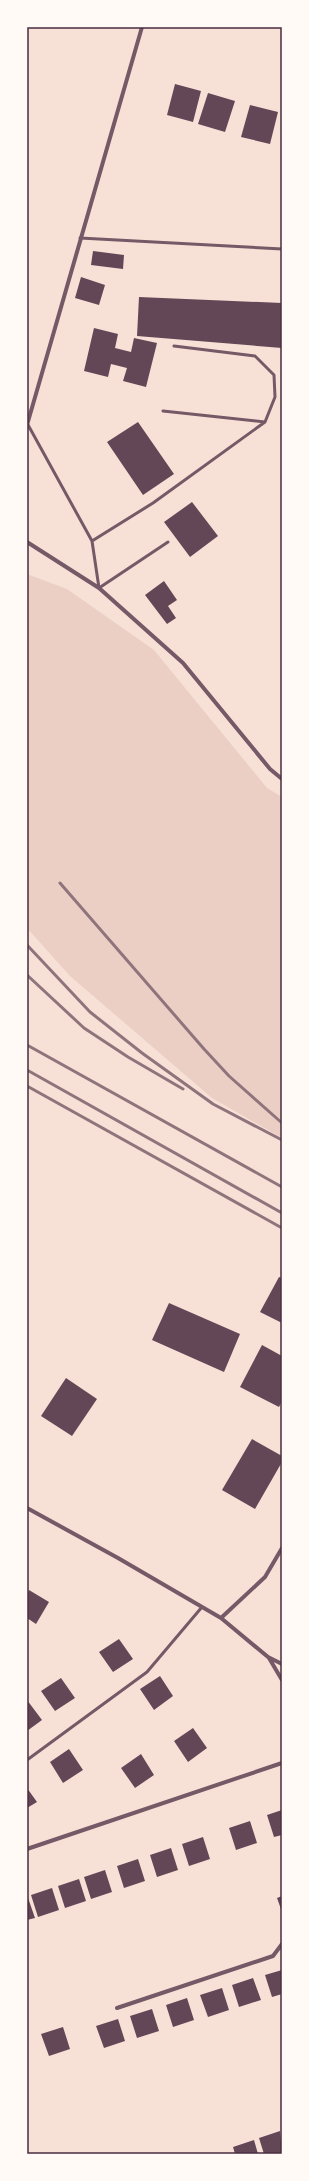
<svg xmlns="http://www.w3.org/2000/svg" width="309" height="2181" viewBox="0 0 309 2181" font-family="Lora,serif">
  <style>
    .green { fill: #ebcfc5 }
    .building { fill: #644757 }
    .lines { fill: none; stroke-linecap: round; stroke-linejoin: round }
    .service { stroke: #755966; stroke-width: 3 }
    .minor { stroke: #755966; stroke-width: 4 }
    .rail { stroke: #8f747c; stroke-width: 3 }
    .neatline { fill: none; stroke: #4a2c40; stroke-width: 1.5 }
  </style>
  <rect width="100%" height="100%" fill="#f7e1d7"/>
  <path class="green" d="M27,574L67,589L154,650L267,788L282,797V1138L212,1098L70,976L27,928Z"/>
  <path class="building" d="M175,84L201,91L193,122L167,115Z
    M208,93L235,101L225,132L198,124Z
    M250,105L278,112L270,144L241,137Z
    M93,251L124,255L123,269L91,265Z
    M81,277L105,285L99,305L75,298Z
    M139,297L282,303V348L137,336Z
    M94,328L118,334L115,348L131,352L134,338L157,343L146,387L123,381L127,368L111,364L108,377L84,371Z
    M138,422L174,474L143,495L107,442Z
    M192,502L218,536L190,557L164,522Z
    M164,581L177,600L168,606L176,618L167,624L145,595Z
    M279,1277L282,1278V1323L260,1312Z
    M169,1303L240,1334L224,1372L152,1340Z
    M262,1345L282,1356V1401L279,1407L240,1387Z
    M66,1378L97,1399L72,1436L41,1416Z
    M252,1439L282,1456V1462L255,1509L222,1490Z
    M29,1590L49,1602L36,1624L27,1618V1594Z
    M119,1639L133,1659L113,1672L99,1652Z
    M160,1676L173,1696L154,1710L140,1689Z
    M61,1678L75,1698L55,1711L41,1691Z
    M27,1700L42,1720L27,1731Z
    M193,1728L207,1748L188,1762L174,1741Z
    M69,1749L83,1770L63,1783L50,1762Z
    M141,1754L154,1775L135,1788L121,1768Z
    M27,1788L37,1802L27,1808Z
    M282,1810V1835L274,1837L267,1815Z
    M250,1821L257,1843L236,1850L229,1828Z
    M203,1837L210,1859L189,1866L182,1844Z
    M171,1848L178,1870L157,1877L150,1855Z
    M138,1859L145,1881L124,1888L117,1866Z
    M105,1870L112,1892L91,1899L84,1877Z
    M79,1879L86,1901L65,1908L58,1886Z
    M52,1888L59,1910L38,1917L31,1895Z
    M27,1895L35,1918L27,1920Z
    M282,1896V1912L277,1898Z
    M282,1970V1994L272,1997L265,1975Z
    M253,1978L261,2000L239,2007L232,1985Z
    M222,1988L229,2010L208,2017L200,1995Z
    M187,1998L194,2020L173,2027L166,2005Z
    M152,2009L159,2031L137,2038L130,2016Z
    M118,2019L125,2041L104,2048L96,2026Z
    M63,2027L70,2049L49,2056L41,2034Z
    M280,2131L282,2154H264L259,2138Z
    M254,2140L258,2154H235L233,2147Z"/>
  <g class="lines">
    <path class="service" d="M80,238L282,249
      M163,411L265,422
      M27,423L92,541L99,588L168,542
      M92,541L153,503L265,422L275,397L274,375L255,356L174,346
      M27,1760L147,1672L202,1607"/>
    <path class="minor" d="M27,425L142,27
      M27,542L99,588L183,663L270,769L282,779
      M27,1508L118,1558L221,1618L268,1657L282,1664
      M221,1618L265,1577L282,1548
      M269,1658L282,1680
      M27,1849L282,1763
      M117,2008L273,1956L282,1944"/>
    <path class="rail" d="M60,883L204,1049L229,1076L282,1123
      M27,945L90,1012L142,1053L213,1104L282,1140
      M27,975L84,1028L128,1057L183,1089
      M27,1045L282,1187
      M27,1070L282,1213
      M27,1086L282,1228"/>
  </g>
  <rect width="309" height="2181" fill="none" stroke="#fffaf5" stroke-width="56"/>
  <rect x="28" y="28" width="253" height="2125" class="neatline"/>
</svg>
